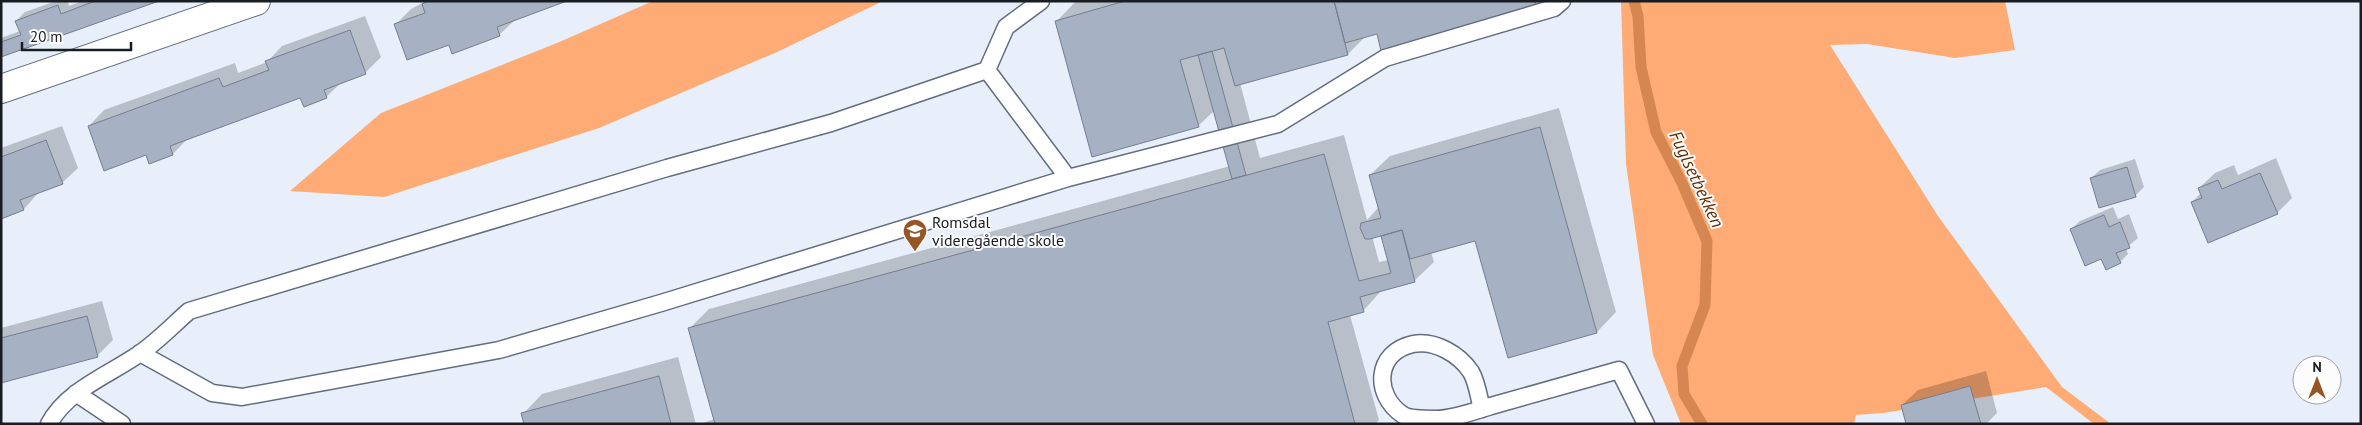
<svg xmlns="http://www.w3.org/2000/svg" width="2362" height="425" viewBox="0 0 2362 425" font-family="'PT Sans',sans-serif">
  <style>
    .forest { fill: #feab75 }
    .shadow { fill: #0003; fill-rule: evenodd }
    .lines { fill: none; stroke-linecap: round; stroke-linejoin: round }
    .stream { stroke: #d68651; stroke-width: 11 }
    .building { fill: #a6b1c3; stroke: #747e90 }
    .lane-casing { stroke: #636d7e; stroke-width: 19 }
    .street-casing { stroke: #636d7e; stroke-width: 30 }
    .lane { stroke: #fff; stroke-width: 16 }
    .street { stroke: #fff; stroke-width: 28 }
    .labels { text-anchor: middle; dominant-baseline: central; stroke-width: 4; stroke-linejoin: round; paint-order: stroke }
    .poi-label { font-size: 16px; fill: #181c23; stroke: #fcfcfc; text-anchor: start }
    .water-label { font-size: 18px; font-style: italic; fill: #632f05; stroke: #fcfcfc }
  </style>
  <rect width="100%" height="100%" fill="#e8effb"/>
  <path class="forest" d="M653,1H883L777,52L599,128L384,197L290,191L381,113L557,43Z
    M1621,1H2005L2015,50L1955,58L1867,44L1830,45L1938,216L2062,387L2111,424H2094L2046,387L1883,413L1856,415L1854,424H1681L1653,355L1626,164Z"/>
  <path class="shadow" d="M56,1H68L69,6L82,1H156L1,56V38L20,31L16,21L25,12Z
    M426,1H564L515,20L499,35L450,43L396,24L411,9Z
    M1076,1H1542L1536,7L1377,33L1366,36L1348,54L1240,83L1260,158L1344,135L1367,220L1379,207L1370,175L1390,156L1559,108L1616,312L1597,332L1509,356L1476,239L1431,252L1434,262L1414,281L1382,290L1363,311L1350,315L1379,420L1375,424H699L715,419L690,328L709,309L1230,166L1215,110L1198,126L1057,21ZM1382,235L1389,260L1379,262L1372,236Z
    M365,16L381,57L365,73L342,82L326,97H301L188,138L173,154L150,162L147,154L89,126L104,110L235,63L238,73L267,62L282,46Z
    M62,126L78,168L62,183L39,192L24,209L1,217V148Z
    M2276,158L2292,198L2277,213L2192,202L2201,193L2199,188L2215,173L2234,165L2238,175Z
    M2135,159L2144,187L2135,196L2091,178L2100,170Z
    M2113,207L2118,219L2129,214L2138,238L2126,248L2128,254L2120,262L2102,258L2071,229L2080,221Z
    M102,301L113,340L97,356L1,381V328Z
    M678,357L696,424H525L523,414L542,394Z
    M1986,371L1997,413L1986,424H1908L1902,405L1918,390Z"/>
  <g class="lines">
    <path class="stream" d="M1634,1L1638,16L1641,67L1656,132L1682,183L1707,241L1705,305L1682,366L1684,394L1702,424"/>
  </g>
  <path class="building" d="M95,1H159L1,57V42L21,35L15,21L58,5L61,14Z
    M429,1H567L497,27L500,36L452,54L449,45L407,60L394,24L425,13L422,4Z
    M1125,1H1334L1348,55L1235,86L1224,48L1180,60L1199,127L1092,157L1055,21Z
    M1334,1H1535L1536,8L1381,51L1377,34L1345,43Z
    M350,30L366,74L324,90L327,98L304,107L300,98L170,146L173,155L149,164L146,155L104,171L88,126L219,78L223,87L269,70L265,61Z
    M1212,51L1246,175L1232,179L1198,55Z
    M1540,127L1597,333L1508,358L1475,241L1410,259L1402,230L1370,239H1365L1360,228L1361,223L1381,218L1369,175Z
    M46,140L63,184L20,200L24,210L1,219V157Z
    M1324,154L1359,281L1391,273L1381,236L1402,230L1415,282L1360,297L1364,312L1328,322L1355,424H715L688,328Z
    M2127,167L2136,197L2099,208L2090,178Z
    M2260,173L2278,214L2208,243L2191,202L2202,198L2198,188L2218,180L2222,189Z
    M2104,215L2109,227L2120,222L2130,248L2116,253L2121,263L2106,270L2101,259L2085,266L2070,229Z
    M87,316L98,357L1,383V338Z
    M659,376L671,424H524L521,413Z
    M1970,386L1981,424H1906L1901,405Z"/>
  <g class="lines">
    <defs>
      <path id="lane" d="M987,70L1068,178
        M140,353L212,393L242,397L499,350L661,303L1068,178L1278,124L1385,58L1554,8L1562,1
        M76,393L122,424
        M1482,409C1479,398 1477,382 1471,372C1459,354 1435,340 1413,344C1375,352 1373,395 1403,415C1409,419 1428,419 1436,419C1453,419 1475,411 1491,406C1534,394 1577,382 1619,370L1646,424
        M49,424C67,390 109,375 139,354C157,342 173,325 189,311L667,168L831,123L987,70L1006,27L1041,1"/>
      <path id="street" d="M1,89L256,1"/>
    </defs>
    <use href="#lane" class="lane-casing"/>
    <use href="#street" class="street-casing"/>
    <use href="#lane" class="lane"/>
    <use href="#street" class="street"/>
  </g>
  <defs>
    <symbol id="school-pin" viewBox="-11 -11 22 30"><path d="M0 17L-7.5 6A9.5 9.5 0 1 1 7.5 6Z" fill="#975425" stroke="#fcfcfc"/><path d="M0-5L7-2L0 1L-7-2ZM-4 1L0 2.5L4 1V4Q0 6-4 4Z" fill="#fff"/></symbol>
  </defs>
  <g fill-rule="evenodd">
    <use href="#school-pin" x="901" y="217" width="28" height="38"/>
  </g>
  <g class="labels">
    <g class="poi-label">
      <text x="932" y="222">Romsdal<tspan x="932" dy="18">videregående skole</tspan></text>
    </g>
    <g class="water-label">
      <text transform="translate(1697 179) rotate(65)">Fuglsetbekken</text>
    </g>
  </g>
  <rect width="2362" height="425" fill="none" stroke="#181c23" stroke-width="5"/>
  <g transform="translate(2317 380)"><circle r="24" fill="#fcfcfc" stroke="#a1a2a5"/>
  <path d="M0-4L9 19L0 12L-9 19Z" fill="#975425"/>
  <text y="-8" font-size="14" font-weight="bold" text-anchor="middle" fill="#181c23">N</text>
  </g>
  <path d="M22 42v8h109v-8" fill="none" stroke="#181c23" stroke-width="2.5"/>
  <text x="30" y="42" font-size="15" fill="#181c23" stroke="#fcfcfc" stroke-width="4" paint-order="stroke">20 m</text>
</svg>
